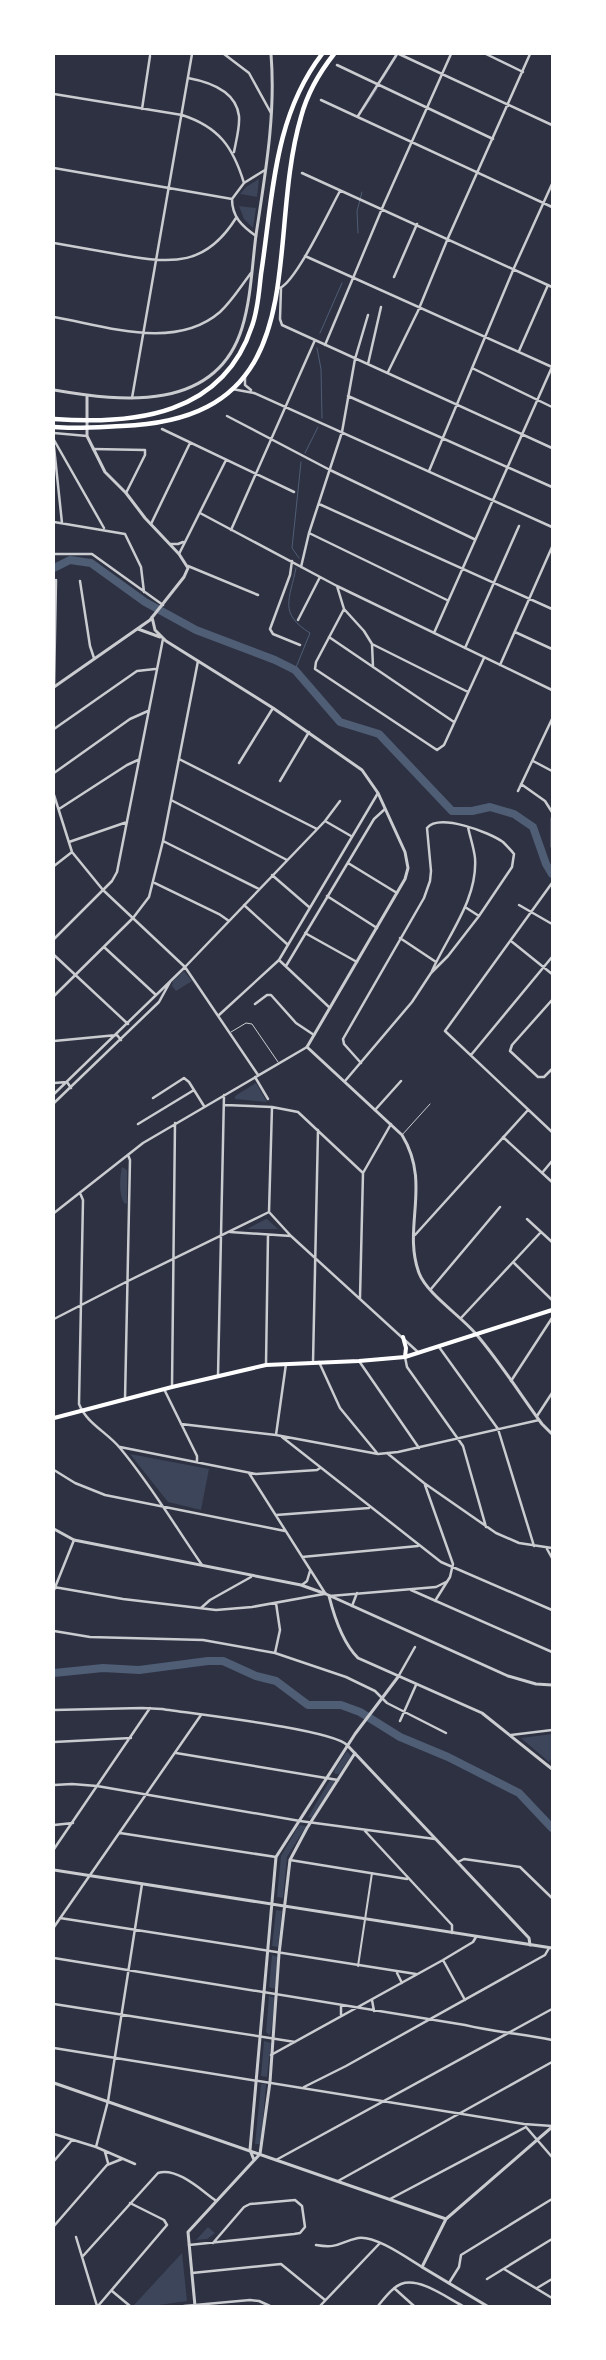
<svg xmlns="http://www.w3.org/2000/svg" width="606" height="2360" viewBox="0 0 606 2360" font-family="Karla,sans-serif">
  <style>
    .green { fill: #3c4559 }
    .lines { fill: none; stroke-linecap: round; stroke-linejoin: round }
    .stream { stroke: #4f5d75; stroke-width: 1 }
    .river { stroke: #4f5d75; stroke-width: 8 }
    .service { stroke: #caccd0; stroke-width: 1 }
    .pedestrian { stroke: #caccd0; stroke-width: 2 }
    .minor { stroke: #caccd0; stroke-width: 2.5 }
    .tertiary { stroke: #caccd0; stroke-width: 3 }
    .secondary { stroke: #fff; stroke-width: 4 }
    .primary { stroke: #fff; stroke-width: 4.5 }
  </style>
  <rect width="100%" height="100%" fill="#2d3142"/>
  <path class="green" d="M259,179L257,197L240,194L246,187Z
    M239,206L256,208L253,228L244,219Z
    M184,971L192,981L176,991L172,986L173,981Z
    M256,1083L267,1102L235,1099V1096Z
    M122,1167L127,1170V1203L125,1204C118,1196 120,1175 122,1167Z
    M267,1219L278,1229H247L266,1219Z
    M130,1454L209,1469L201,1510L168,1502Z
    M552,1734V1758L549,1762L521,1738Z
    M347,1751L351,1756L339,1774H335L334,1771Z
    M330,1780H334V1783L312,1818L308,1817Z
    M299,1825L306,1826L287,1857L283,1898L277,1897L281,1856Z
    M276,1910L282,1911L278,1947L272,1946Z
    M272,1955L278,1957L275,1989L269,1987Z
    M269,1996L275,1998L271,2033L269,2035L266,2032Z
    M264,2041L271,2043L267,2077L261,2076Z
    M261,2084H266L261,2144H255Z
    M208,2227L215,2233L207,2239L196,2240Z
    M182,2253L187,2301L152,2306L134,2305Z"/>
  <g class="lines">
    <path class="stream" d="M383,79L397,56
      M364,109L377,89
      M358,233L357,211L362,192
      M320,333L342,283
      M317,348L321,369L322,418
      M305,453L318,427
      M299,558L292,548L301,462
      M295,670L310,633C278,613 290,599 296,568"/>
    <path class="river" d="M54,568L70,560L91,563L145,602L196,630L275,660L295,670L340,722L379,734L452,811H472L490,807L514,814L533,827L546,864L552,874
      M54,1673L103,1668L139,1670L208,1661H223L256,1676L276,1681L308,1705H341L360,1712L400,1737L448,1757L519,1793L552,1828"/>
    <path class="service" d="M231,1032L246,1023L252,1024L278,1062
      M402,1135L430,1104"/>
    <path class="pedestrian" d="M358,1966L372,1873"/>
    <path class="minor" d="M224,54L249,73L271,113
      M399,54L552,125
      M486,54L523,72
      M337,65L493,139
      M188,78C210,82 236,91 239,116C240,127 236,141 234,152
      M54,94L182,115C219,127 233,147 244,183
      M321,100L552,207
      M142,109L150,56
      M358,116L397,54
      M54,168L232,199
      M302,173L552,287
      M256,236C242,226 232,217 232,199L244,183L265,170
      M54,243C77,247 99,251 122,255C173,264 206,266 236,218
      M305,256L552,367
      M394,277L417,224
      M280,288C297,280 329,211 340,191
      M281,288L280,319L282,325L552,448
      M54,317C106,326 175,351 220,312C232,301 241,286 251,273
      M325,345L384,204L451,54
      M519,351L548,285
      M368,364L381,307
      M472,368L552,407
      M388,372L418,311L448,238L530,54
      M245,374V385L251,390
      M232,389L254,393L552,527
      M348,396L552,487
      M132,398L192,54
      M227,416L330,470L474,539
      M162,429L294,492
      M54,433L87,436
      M54,440L104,528
      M54,447L62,523
      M93,449L145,450V455L126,493
      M429,471L514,268L552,184
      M319,504L552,609
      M200,513L337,586L552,690
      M54,522L125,534L141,567L144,592
      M151,524L190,443
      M231,530L315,340
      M309,533L447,600
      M170,544H178L183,542
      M54,554H92L163,605
      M179,554L226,460
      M292,561L290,575L270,629L273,634L300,645
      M188,566L258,595
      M301,567L309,533L342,432L355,359L368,315
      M80,581L90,646L94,658
      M337,586L344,609L364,631L372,644L373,667
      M344,609L316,662L315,669L437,750L444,745L484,658
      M298,620L320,577
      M515,632L552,649
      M434,633L552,367
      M329,637L454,722
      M372,644L468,692
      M465,648L519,526
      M500,665L552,547
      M54,687L56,580
      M54,729L137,671L155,669
      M179,759L317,829
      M533,761L552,771
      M239,763L273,708
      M54,773L130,719L148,711
      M280,781L309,732
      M521,784L545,801L552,812
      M518,791L552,719
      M54,795L72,852L103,890L185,967L258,1075
      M171,800L287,860
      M59,809L127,765L138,760
      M552,818V847
      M325,821L351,836
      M163,841L259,889
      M69,842L127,822
      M348,863L397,893
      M54,866L72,852
      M272,875L309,907
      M155,883L219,914L229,921
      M552,883L445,1031L552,1132
      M327,896L377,928
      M244,905L287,944
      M519,905L552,924
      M465,907L479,916
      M305,933L357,962
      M400,938L436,962
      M54,939L112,881L117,872L163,639
      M511,941L552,974
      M104,947L156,995
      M54,955L128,1024
      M279,960L330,1008
      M286,966L374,819L385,809
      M432,971C448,935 478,899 475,858C474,848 470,837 468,827
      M54,996L133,918L149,897L163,841L198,661
      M255,1004L267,995H271L296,1023L314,1035
      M219,1015L279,960L378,793
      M54,1041L117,1035L121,1040
      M471,1055L552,957
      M552,1069L544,1077H538L510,1051L512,1045L552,1000
      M255,1077L268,1099
      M345,1081L412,1002L431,973L448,956L479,916L512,867L514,854C511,850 507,846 503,842C489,832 439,813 427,828L431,871L430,881L424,898L343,1039L344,1044L361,1063
      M54,1083L67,1082L71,1088
      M54,1094L185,967L325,821L340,801
      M153,1098L184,1078L189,1082L204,1106
      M54,1103L159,1002L170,982
      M225,1105L272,1107L298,1112L363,1173
      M375,1110L401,1081
      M138,1124L194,1090
      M503,1137L552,1182
      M542,1173L552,1161
      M80,1193L83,1200L79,1404C87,1424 107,1432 120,1448C151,1485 175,1526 202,1565
      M269,1212L291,1236L419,1353
      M269,1212L272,1107
      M54,1213L143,1143L307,1047
      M527,1219L552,1242
      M230,1232L291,1236
      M415,1235L528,1110
      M513,1262L552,1300
      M431,1289L500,1207
      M360,1298L363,1173L391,1124
      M461,1318L541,1232
      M54,1319L128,1281L269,1212
      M439,1347L498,1429L534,1546
      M405,1357L407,1367L463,1446L486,1527
      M359,1361L419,1448
      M319,1362L340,1408L377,1453
      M313,1363L318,1130
      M266,1365L268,1235
      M218,1376L224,1095
      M511,1381L552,1318
      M172,1387L175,1123
      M164,1389L197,1456V1462
      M125,1400L130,1160L128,1155
      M537,1416L552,1393
      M181,1424L276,1435L378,1454L398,1452L539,1420
      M276,1435L286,1364
      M282,1437L441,1562L552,1610
      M120,1447L256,1474L317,1470L320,1468
      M387,1453L424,1483L496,1533L519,1543L552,1548
      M54,1470L75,1483L105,1495L285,1531
      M249,1473L325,1593
      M425,1485L453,1564L450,1577L435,1601
      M276,1515L369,1508
      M547,1549L552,1558
      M302,1557L418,1546
      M302,1585L307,1581L310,1571
      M54,1587L123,1599L216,1610L252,1607L324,1594
      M54,1590L74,1540
      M411,1590L552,1652
      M330,1596L436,1587L446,1582
      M352,1606L357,1593
      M201,1608L210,1600L251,1577
      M54,1631L90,1637L203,1640L275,1653L346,1677L375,1691L387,1703L446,1733
      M275,1653L280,1630L276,1603
      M398,1677L415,1647
      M54,1710L142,1708L162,1709C193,1714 330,1729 347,1745
      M400,1721L416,1685
      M511,1735L552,1730
      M54,1742L131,1738
      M176,1753L338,1780
      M54,1785L72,1784L97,1786L300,1821L435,1839
      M54,1825L73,1823
      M365,1831L452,1925V1933
      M120,1833L276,1857
      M54,1849L150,1708
      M290,1860L407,1879
      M458,1862L464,1859L520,1867L552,1898
      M60,1918L416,1974
      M54,1927L201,1715
      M54,1958L465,2025C494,2032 523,2034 552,2040
      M443,1960L465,2000
      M397,1973L402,1983
      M372,2000L374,2011
      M54,2004L295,2042
      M341,2005V2016
      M54,2048L524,2124L552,2126
      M271,2055L443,1960L473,1942L476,1937
      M304,2087L346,2066L545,1955L549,1948
      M526,2127L552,2157
      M54,2134L96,2147L135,2164
      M96,2147L108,2101L142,1884
      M105,2152L108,2163
      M276,2160L552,2009
      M54,2161L72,2140
      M338,2181L552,2062
      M390,2199L526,2127
      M54,2226L107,2165L122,2159
      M76,2237L97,2306
      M189,2245L294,2234L300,2233L305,2227L302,2206L295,2200L250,2204L244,2207L213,2243
      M316,2245C339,2249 339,2242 358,2238C375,2235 407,2258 422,2267
      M83,2256L158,2173C177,2167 201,2190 215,2200
      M504,2269L552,2298
      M192,2273L281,2264L325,2300
      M487,2279L552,2239
      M449,2283L459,2267L461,2255L552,2199
      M394,2288L414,2306
      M537,2288L552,2279
      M112,2291L130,2306
      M98,2306L167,2225L164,2220L130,2203
      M184,2306L250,2300L259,2301L270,2306
      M320,2306L380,2243
      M378,2306C384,2299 391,2288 401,2284C420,2277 447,2298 463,2306"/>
    <path class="tertiary" d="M54,390C123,402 216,412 242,328C251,299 252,266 256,235C265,175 276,115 271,54
      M152,617L155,630L166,641L273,708L362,770L378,793L405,852L408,868L405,879L307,1047L402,1135C432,1184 402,1227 419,1273C427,1294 461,1316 476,1334C500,1362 520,1394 542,1424L552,1434
      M138,629L160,637
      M54,687L150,620L184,577L188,568L179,554L145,518L126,493L105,472L87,436V396
      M54,1529L74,1540L301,1585L326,1594L508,1676L536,1684L552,1685
      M329,1596C334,1616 343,1643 358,1658L482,1713L552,1769
      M348,1746L529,1938L530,1945
      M54,1870L552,1948
      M54,2083L446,2219
      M254,2160L250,2150L276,1857L355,1734L398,1677
      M195,2306L188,2232L260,2154L270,2082L279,1954L290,1860L307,1828L355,1753
      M487,2306L422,2267L446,2219L552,2127"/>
    <path class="secondary" d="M403,1337L406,1348L405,1357
      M54,1418L172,1387L266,1365L359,1361L405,1357L552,1310"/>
    <path class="primary" d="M54,419C135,425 223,415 252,326C258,310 259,291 261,274C273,197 273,118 322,54
      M54,427C76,429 99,427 122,426C320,419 263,247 301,117C307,94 319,73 334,54"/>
  </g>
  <rect width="606" height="2360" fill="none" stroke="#ffffff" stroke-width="110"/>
</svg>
